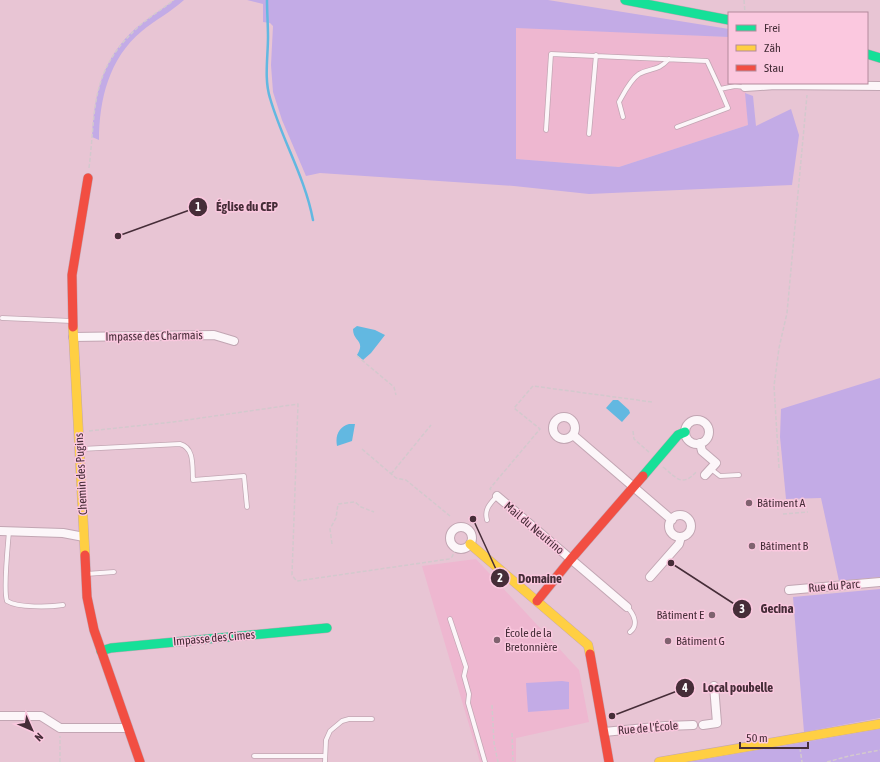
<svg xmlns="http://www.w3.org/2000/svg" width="880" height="762" viewBox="0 0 880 762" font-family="'Asap Condensed',sans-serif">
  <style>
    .built { fill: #eeb7d0 }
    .green { fill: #c3abe6 }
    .water { fill: #62b8e1 }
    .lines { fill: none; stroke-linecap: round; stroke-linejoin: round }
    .stream { stroke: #62b8e1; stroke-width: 2.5 }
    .lane-casing { stroke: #c2a6b3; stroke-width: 5.5 }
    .street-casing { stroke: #c2a6b3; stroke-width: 10 }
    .fast-casing { stroke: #c2a6b3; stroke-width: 10 }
    .slow-casing { stroke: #c2a6b3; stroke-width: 10 }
    .jam-casing { stroke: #c2a6b3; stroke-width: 10 }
    .path { stroke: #d3c9cd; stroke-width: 1.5; stroke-dasharray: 4 2; stroke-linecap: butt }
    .lane { stroke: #fcf6f9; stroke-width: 4 }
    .street { stroke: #fcf6f9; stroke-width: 8 }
    .fast { stroke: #16e098; stroke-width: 9 }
    .slow { stroke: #ffcf43; stroke-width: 9 }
    .jam { stroke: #f24e42; stroke-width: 9 }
    .poi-dot { fill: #7f626f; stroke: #fbc8df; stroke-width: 1.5 }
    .labels { text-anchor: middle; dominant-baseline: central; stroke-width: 3; stroke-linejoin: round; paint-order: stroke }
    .street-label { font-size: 12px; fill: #462d38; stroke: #fbc8df }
    .poi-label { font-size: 12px; fill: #462d38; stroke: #fbc8df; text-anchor: start }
    .leader { fill: none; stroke: #462d38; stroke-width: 1.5 }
    .callout-dot { fill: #462d38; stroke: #fbc8df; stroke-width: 1.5 }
    .mark-label { font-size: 12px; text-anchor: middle; font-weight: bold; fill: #fff }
    .callout-label { font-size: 13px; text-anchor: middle; font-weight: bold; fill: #462d38; stroke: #fbc8df; stroke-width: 3; stroke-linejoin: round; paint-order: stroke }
  </style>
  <rect width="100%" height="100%" fill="#e8c5d4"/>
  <path class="built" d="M516,27L729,37V83H745L748,125L619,167L516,159Z
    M476,559L579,670L589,722L516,738V762H480L422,566Z"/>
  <path class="green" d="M174,0H184C171,12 155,20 142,31C109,58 99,100 99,140L92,137C94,94 103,57 136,28C148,18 161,10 174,0Z
    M247,0H548L729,29V37L516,28V159L619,167L748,125L745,93L753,96L756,126L791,109L799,135L792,185L589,194L514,186L320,173L306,176L282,120L273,92L271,65L273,26L270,23L263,22V4Z
    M880,378V577L839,581L821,498L786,499L780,437L781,409Z
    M880,589V718L804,732L793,597Z
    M562,681L569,682V709L528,712L526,683Z
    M880,729V762H689Z"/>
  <path class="water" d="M357,326L375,330L385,335L371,353L363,360L357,355C366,340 353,342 353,329Z
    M613,400H618L629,410L630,413L622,422L606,408Z
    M349,424H355L352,441L337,446C335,435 339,427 349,424Z"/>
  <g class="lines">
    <path class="stream" d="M267,0C267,12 268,25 268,37C268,57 264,79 270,98C282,140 305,177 313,220"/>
    <defs>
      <path id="lane" d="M623,117L619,102C624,93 630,80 639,74C652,67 657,72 669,59
        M677,127L728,108L720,89
        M546,130L551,54L707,61L720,89L735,86L745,87
        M589,134L596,55
        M2,318L72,321
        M81,449L180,444C195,448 192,467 193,480L244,476L247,507
        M711,469L720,476L739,475
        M487,520C484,509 490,504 497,496
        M9,531C8,545 3,590 7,601C18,608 50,607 63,605
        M86,574L114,572
        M627,607C634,614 639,625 630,632
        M450,619L466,667L464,676L469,694L468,703L485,762
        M254,756H324
        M325,762L326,740L330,731L342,721L349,719H372"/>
      <path id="street" d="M745,87L775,85L880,86
        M73,337L214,335L234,341
        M553 428a11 11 0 1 1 22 0a11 11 0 1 1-22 0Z
        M685 432a12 12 0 1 1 24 0a12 12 0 1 1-24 0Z
        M573,435L672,520
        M700,443L702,451L716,463L705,475
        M497,496L627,607
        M669 526a11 11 0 1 1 22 0a11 11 0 1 1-22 0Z
        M450 538a11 11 0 1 1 22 0a11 11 0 1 1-22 0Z
        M0,531L63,533L84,537
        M650,577L679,544L681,537
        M789,590L880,582
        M0,716H41L60,728H128
        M703,725L717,723L714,686
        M604,732L666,726L693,725"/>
      <path id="fast" d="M625,0L729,20
        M867,54L880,58
        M643,476L678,435L685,432
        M101,651L111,648L327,628"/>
      <path id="slow" d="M73,327L85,555
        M470,544L588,645L590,654
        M659,762L880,724"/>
      <path id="jam" d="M73,327L72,275L88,178
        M85,555L87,597L94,630L140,762
        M537,601L571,559L643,476
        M590,654L609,762"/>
    </defs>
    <use href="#lane" class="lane-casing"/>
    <use href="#street" class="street-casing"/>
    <use href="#fast" class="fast-casing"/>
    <use href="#slow" class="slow-casing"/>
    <use href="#jam" class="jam-casing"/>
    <path class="path" d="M744,0L745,13
      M89,168C96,112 89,73 135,30C146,19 161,10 174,0
      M357,356L394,387L396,395
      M89,431L173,422L298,404L292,575L295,579L297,581L449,559L452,557L456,548
      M633,431L634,439L650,453
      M362,449L396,478L406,480L450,516
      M663,467C677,478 682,488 697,471
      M779,468L774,386L779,348L787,313L807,95
      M391,474L431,425
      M491,490L490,489L492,486L540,429L514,408L533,386L652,402
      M783,514L808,512
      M332,544L330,529L336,518L338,504L355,502L361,507L374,512
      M492,705L494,743L498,762
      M512,733L513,762
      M800,748L802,762
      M60,762V736
      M827,762L849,756L880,750"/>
    <use href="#lane" class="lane"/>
    <use href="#street" class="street"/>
    <use href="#fast" class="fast"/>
    <use href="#slow" class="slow"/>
    <use href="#jam" class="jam"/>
  </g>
  <g class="poi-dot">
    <circle cx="749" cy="503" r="4"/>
    <circle cx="752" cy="546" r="4"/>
    <circle cx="712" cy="615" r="4"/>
    <circle cx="497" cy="640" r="4"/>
    <circle cx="668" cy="641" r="4"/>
  </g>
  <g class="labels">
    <g class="street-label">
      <text transform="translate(154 336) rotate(-1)">Impasse des Charmais</text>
      <text transform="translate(81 474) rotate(-93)">Chemin des Pugins</text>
      <text transform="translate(534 528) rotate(40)">Mail du Neutrino</text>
      <text transform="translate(834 586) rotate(-5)">Rue du Parc</text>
      <text transform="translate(214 638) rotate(-5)">Impasse des Cimes</text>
      <text transform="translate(648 728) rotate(-5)">Rue de l'École</text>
    </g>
    <g class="poi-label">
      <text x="757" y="503">Bâtiment A</text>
      <text x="760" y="546">Bâtiment B</text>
      <text x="704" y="615" text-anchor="end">Bâtiment E</text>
      <text x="505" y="633">École de la<tspan x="505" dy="14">Bretonnière</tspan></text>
      <text x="676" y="641">Bâtiment G</text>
    </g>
  </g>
  <path class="leader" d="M118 236L198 207M473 519L500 578M671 563L742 609M612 716L685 688"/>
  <g class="callout-dot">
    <circle cx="118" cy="236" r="4"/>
    <circle cx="473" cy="519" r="4"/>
    <circle cx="671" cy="563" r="4"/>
    <circle cx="612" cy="716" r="4"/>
    <circle cx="198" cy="207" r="10"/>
    <circle cx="500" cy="578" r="10"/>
    <circle cx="742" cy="609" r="10"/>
    <circle cx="685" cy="688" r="10"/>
  </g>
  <g class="mark-label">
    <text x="198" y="211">1</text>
    <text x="500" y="582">2</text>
    <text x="742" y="613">3</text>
    <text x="685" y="692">4</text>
  </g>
  <g class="callout-label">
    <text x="247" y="211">Église du CEP</text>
    <text x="540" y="583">Domaine</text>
    <text x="777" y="613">Gecina</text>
    <text x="738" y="692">Local poubelle</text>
  </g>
  <rect x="728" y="12" width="140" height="72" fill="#fbc8df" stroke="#b38a9c"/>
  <rect x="736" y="25" width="20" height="6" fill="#16e098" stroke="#b38a9c"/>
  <text x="764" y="32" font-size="12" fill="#462d38">Frei</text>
  <rect x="736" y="45" width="20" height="6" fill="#ffcf43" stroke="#b38a9c"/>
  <text x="764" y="52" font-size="12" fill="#462d38">Zäh</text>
  <rect x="736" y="65" width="20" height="6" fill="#f24e42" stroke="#b38a9c"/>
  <text x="764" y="72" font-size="12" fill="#462d38">Stau</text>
  <g transform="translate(32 730) rotate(135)" stroke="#fbc8df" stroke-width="3" paint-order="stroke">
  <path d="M0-3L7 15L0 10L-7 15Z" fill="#462d38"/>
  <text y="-6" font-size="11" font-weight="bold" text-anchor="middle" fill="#462d38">N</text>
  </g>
  <path d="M740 742v6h68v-6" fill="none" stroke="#462d38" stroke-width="2"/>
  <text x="746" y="742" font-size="12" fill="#462d38" stroke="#fbc8df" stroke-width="3" paint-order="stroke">50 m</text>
</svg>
